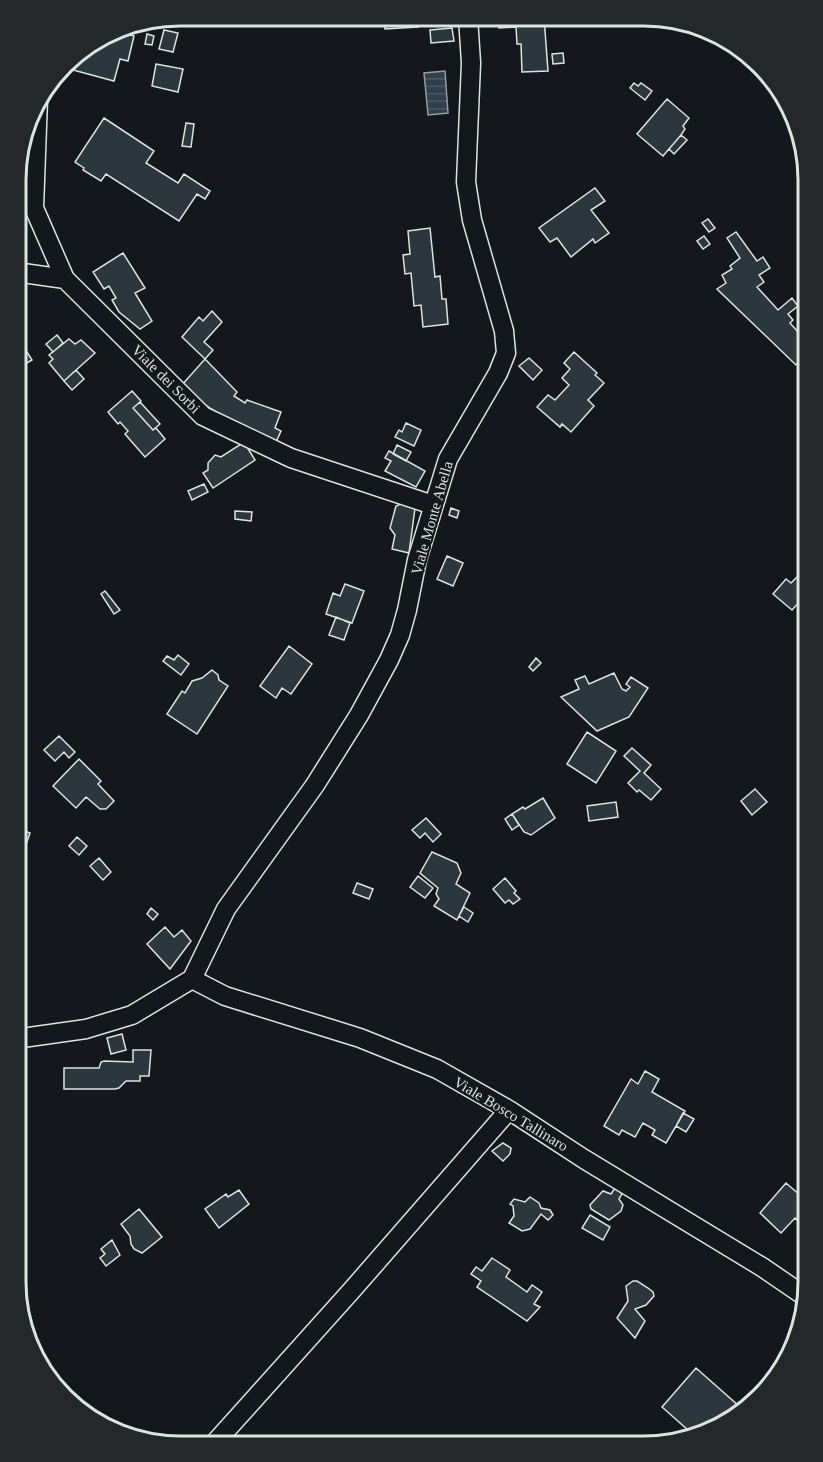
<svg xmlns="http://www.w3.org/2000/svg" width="823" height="1462" viewBox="0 0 823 1462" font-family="'Times New Roman',serif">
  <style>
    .water { fill: url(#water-rules); stroke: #939e99; stroke-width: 1.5 }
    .building { fill: #2c363c; stroke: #d8e6dc; stroke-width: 1.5 }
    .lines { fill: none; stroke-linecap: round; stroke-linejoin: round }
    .street-casing { stroke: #d8e6dc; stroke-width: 21 }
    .street { stroke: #14181c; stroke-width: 18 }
    .labels { text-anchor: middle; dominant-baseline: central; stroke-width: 4.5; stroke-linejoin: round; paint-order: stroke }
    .street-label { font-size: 15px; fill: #d8e6dc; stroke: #14181c }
    .rim { fill: none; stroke: #d8e6dc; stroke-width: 3 }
  </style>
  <defs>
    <pattern id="water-rules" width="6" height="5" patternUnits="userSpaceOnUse" patternTransform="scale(1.5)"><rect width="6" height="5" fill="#2f3f4d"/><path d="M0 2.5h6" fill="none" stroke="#4c5b66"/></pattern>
  </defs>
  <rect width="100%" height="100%" fill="#14181c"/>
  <path class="water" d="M445,71L448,113L428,115L424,73Z"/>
  <path class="building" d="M384,16L436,17V18L417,19L418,27L385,29Z
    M498,17H544L548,71L522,72L521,44H517L516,27L499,28Z
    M452,28L454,41L431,43L430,30Z
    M113,30L134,36L128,61L120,59L114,81L73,70L78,52Z
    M164,30L178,33L173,52L159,49Z
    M147,34L154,36L152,45L145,44Z
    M563,53L564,63L553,64L552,54Z
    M156,64L183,69L178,92L152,86Z
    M634,83L638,86L641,83L652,91L645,100L630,88Z
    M667,99L689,118L683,126L685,129L681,135L663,156L637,134Z
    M104,118L154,151L146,163L178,183L184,174L210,191L205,199L197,194L179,221L106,174L101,181L83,170L84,168L75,162Z
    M186,123L194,124L191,147L182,146Z
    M681,135L687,140L674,154L669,149Z
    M595,188L605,201L591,210L609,233L595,243L593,239L571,257L557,238L550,242L539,228Z
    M708,219L715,228L709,232L702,223Z
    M430,228L435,277L440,276L442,299H446L448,324L423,327L421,305L414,306L411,273L405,274L403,255L410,254L408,231Z
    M736,232L757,261L763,257L770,268L759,275L764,282L757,287L778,310L792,298L798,306L788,314L793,320L790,323L798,332L802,328L808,334V351L796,365L717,289L726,283L722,275L732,269L730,266L740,258L727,238Z
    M704,236L710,244L703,249L697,241Z
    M123,253L145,288L135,293L152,321L140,329L119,312L112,300L116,298L109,286L104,289L93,272Z
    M212,311L222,322L204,342L213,350L205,359L182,337L199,317L203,321Z
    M57,335L63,343L53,352L46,344Z
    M69,339L75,344L81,340L95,353L64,381L49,363L53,359L49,355Z
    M25,349L32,360L20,367L16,362V355Z
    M574,352L597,373L595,375L604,383L588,400L594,406L571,432L562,424L560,427L537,407L548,395L555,400L569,385L562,378L570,369L564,363Z
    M529,358L542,370L533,380L519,366Z
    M205,359L237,392L234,396L245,403L247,400L281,412L275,428L281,431L276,442L219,414L194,398L181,386Z
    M76,370L84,379L72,390L64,381Z
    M132,391L141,401L133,408L153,430L156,428L165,439L145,457L125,434L128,431L120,422L118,424L108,412Z
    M140,402L160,424L153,430L133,408Z
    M406,423L421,430L414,446L395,437L399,430L402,432Z
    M244,442L255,460L213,488L203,473L208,470V463L215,455L221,457Z
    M397,445L411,452L406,461L393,454Z
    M389,451L425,471L416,487L385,471L391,461L385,458Z
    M204,484L208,492L192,500L188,491Z
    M403,503L415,508L409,553L392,549L395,535L390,528L396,506Z
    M451,508L459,511L457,518L449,515Z
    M235,511L252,512L251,521L235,519Z
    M804,554H808V599L806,601L803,598L792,610L773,594L786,579L791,583L800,574L798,568L799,560Z
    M447,556L463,563L453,586L437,579Z
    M345,584L364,591L352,623L326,614L333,593L340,596Z
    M105,591L120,610L114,614L101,594Z
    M336,617L350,623L344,640L329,635Z
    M289,646L312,664L291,694L282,688L276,698L260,686Z
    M178,655L189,664L181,675L163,661L167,656L174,660Z
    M536,658L541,663L533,671L529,667Z
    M212,670L218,675L219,680L228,686L197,734L167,714L182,691L185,693L192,681L202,678Z
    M614,673L622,689L626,691L630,687L626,684L631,677L648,688L629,717L597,731L561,697L579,689L575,680L585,676L589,684Z
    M587,732L616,751L596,783L567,764Z
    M59,736L75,752L69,758L64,752L55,761L44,750Z
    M632,748L651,765L644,773L661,789L651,800L639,790L637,792L628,783L640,771L624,756Z
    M79,759L101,781L98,784L114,801L106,809H100L86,797L76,808L53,786Z
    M755,789L767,802L752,815L741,801Z
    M543,798L555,818L531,835L524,832L512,814L523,807L525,809Z
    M616,802L618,817L589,821L587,806Z
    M512,814L519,825L512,830L505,819Z
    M426,818L441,834L433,842L425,833L420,838L412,830Z
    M16,828L30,833L19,865L16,864Z
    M77,837L87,846L79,855L69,846Z
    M432,852L457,863L461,873L456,884L470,893L457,920L434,906L439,899L436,894L438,888L420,873Z
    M99,858L111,872L103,880L90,866Z
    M418,876L433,888L425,898L410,887Z
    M505,878L516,891L514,893L520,899L513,904L509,900L505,903L493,889Z
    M357,883L373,889L369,899L353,893Z
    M464,907L473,913L468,922L459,916Z
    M151,908L158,914L153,920L147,914Z
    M165,927L174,937L182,930L191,941L170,969L147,944Z
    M122,1034L126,1050L111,1054L107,1038Z
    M133,1050H151L149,1076H140V1081H126L119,1088L115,1089H64V1068H99L101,1062L104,1061L133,1062Z
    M645,1071L659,1079L652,1092L685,1111L666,1143L652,1135L655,1130L643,1123L635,1137L622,1130L619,1135L604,1126L631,1079L638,1084Z
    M683,1113L694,1119L686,1132L676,1126Z
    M503,1143L511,1148L510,1154L503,1161L492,1151Z
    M786,1183L808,1202V1230L795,1218L781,1233L760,1213Z
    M615,1188L623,1192L619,1199L623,1205L621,1211L609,1220L591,1209L590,1205L603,1191L611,1194Z
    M239,1190L249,1204L219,1228L205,1209L226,1194L228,1197Z
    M530,1197L539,1203L541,1208L550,1210L553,1215L548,1220L541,1214L530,1229L522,1231L509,1223L514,1216L513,1206L510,1204L514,1199L525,1202Z
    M139,1209L162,1237L142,1253L134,1249L131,1244L130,1236L121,1224Z
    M590,1215L610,1227L603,1240L582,1228Z
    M112,1240L120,1255L106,1266L100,1258L105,1254L101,1249Z
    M492,1258L510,1270L506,1277L527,1292L532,1285L542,1292L534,1304L540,1307L527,1321L477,1287L481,1281L471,1274L476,1267L482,1271Z
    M633,1281H637L648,1288L653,1292L654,1296L646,1305L635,1309L645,1321L635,1338L617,1318L628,1301L626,1286Z
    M696,1368L740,1407L697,1438L662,1407Z"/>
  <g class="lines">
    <defs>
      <path id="street" d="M38,99L34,208L65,279
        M16,272L65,279L203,416L291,458L433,505
        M192,979L226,909L315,785L359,715L389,660L400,635L407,610L417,560L448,459L498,373L506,353L504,331L472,220L466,182L471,63L468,17
        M192,979L225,996L360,1038L437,1069L509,1110L584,1159L762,1267L806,1297
        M15,1039L86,1029L132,1015L192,979
        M212,1446L352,1290L509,1110"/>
    </defs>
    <use href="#street" class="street-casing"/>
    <use href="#street" class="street"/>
  </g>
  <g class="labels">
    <g class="street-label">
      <text transform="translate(166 379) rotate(45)">Viale dei Sorbi</text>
      <text transform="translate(432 518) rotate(-74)">Viale Monte Abella</text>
      <text transform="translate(511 1114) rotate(31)">Viale Bosco Tallinaro</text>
    </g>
  </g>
  <path d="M0 0H823V1462H0ZM180 26H644A154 154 0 0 1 798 180V1282A154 154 0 0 1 644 1436H180A154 154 0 0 1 26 1282V180A154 154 0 0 1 180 26Z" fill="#24282b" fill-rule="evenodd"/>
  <path class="rim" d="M180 26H644A154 154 0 0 1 798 180V1282A154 154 0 0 1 644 1436H180A154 154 0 0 1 26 1282V180A154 154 0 0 1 180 26Z"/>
</svg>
